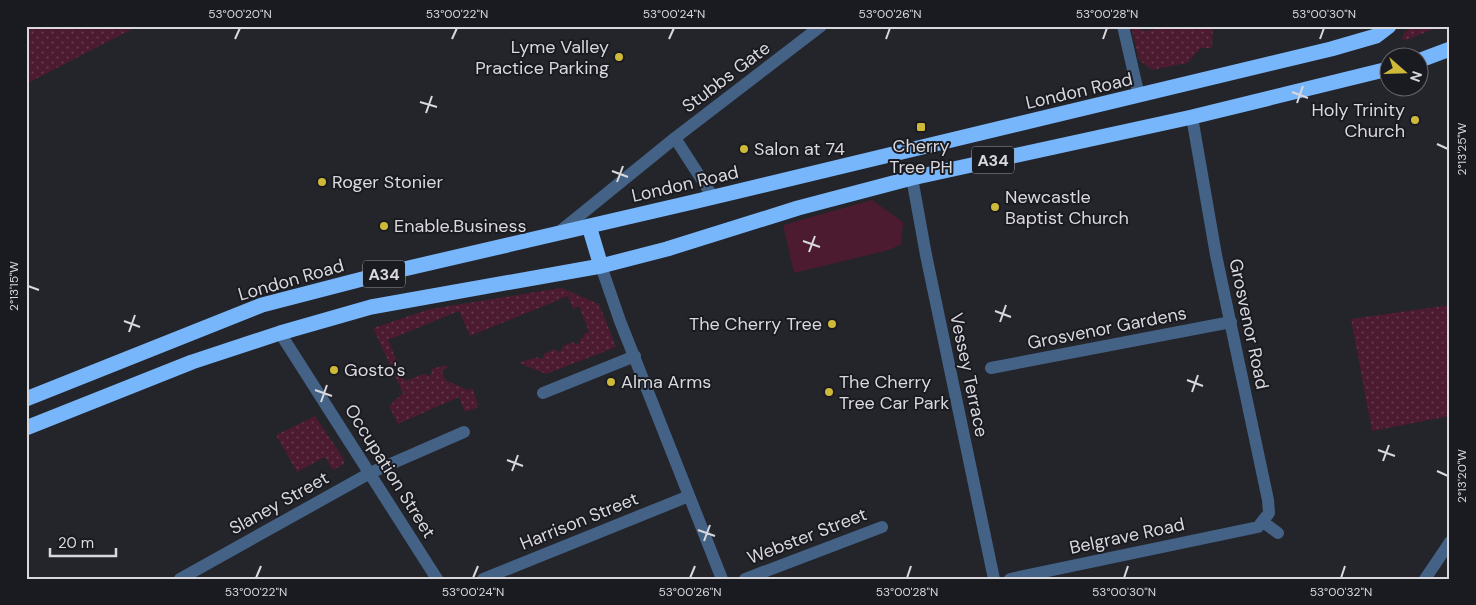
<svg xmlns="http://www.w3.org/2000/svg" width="1476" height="605" viewBox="0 0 1476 605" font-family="'DM Sans',sans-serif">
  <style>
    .grass { fill: url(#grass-dots) }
    .garden { fill: #4c1b30 }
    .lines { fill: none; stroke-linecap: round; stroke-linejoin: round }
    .minor { stroke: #436285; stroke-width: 12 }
    .highway { stroke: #77b6fb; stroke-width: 15 }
    .ticks { fill: none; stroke: #d8d8dd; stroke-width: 2 }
    .poi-dot { fill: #ceb938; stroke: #1a1a21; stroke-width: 2 }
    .labels { text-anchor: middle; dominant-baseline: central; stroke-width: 4; stroke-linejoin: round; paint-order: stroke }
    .shield { fill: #1a1a21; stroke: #9f9fa5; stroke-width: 1 }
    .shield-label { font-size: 16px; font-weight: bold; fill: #d8d8dd }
    .poi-label { font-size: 18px; fill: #d8d8dd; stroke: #1a1a21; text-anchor: start }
    .street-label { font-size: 18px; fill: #d8d8dd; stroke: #1a1a21 }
    .neatline { fill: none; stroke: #d8d8dd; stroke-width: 2 }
    .ticks-label { font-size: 12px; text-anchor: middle; fill: #d8d8dd }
  </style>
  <defs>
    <pattern id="grass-dots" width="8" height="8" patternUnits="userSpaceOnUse" patternTransform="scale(1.25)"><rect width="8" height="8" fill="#4c1b30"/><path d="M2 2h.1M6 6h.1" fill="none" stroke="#653b4e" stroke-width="1.8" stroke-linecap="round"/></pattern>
  </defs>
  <rect width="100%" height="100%" fill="#24242b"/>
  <path class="grass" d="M26,26H138L26,84Z
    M1131,26H1137L1144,31L1153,30L1156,26H1213L1212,48H1201L1187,63L1152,70L1139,60Z
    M1413,26H1441L1409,39L1402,40L1403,34Z
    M561,288L599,304L616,347L546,374L519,363L537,357L539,359L543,358L544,354L555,349L558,352L562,350L563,346L573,342L576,344L580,343V339L584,337L583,334L589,332L579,306L573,309L568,296L470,336L459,311L388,340L405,381L424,374L428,376L431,374L432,369L446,365L447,367L442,372L445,380L470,391L472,387L478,405L477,408L465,412L459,397L398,424L389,406L403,393L373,328L430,309Z
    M1450,305V416L1372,431L1351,319Z
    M315,416L344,459V464L333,470L325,457L297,472L276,435Z"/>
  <path class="garden" d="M872,200L903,222L901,244L889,250L794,273L783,225Z"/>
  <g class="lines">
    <path class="minor" d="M1123,26L1139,96
      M675,138L713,197
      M912,178L926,255L994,579
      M558,233L675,138L821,26
      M601,266L620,321L722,579
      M280,333L437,579
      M991,368L1231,322
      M543,393L635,356
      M1263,522L1278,533
      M180,579L370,473L464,432
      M483,579L689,496
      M745,579L882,527
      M1010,579L1258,527L1269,513L1268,500L1216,255L1192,117
      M1425,579L1450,542"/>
    <path class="highway" d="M1418,61L1450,49
      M589,226L601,266
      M26,399L262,305L374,276L693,202L1331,49L1376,36L1389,26
      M26,428L192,362L280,333L371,307L601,266L667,249L798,208L912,178L1192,117L1388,69"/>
  </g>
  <path class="ticks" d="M235,39L240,28M452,39L457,28M669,39L674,28M886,39L890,28M1103,39L1107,28M1320,39L1324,28M1292,92L1308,98M420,102L437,107M1297,103L1303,86M426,113L432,96M1437,144L1448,149M612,171L628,177M617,182L623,166M803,241L820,247M809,252L815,236M28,286L39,290M995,311L1011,317M124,321L140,327M1000,322L1006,305M129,332L135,315M1187,380L1203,386M315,390L332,396M1192,392L1198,375M321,402L327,385M1378,450L1395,456M507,460L523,466M1383,461L1389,445M512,471L518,455M1437,471L1448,476M698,530L715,536M704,541L710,525M256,578L261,566M473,578L478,566M690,578L695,566M907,578L911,566M1124,578L1128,566M1341,578L1345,566"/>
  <g class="poi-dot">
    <circle cx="619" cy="57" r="5"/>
    <circle cx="1415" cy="120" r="5"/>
    <rect x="916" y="122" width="10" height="10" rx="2.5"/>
    <circle cx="744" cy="149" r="5"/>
    <circle cx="322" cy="182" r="5"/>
    <circle cx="995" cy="207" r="5"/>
    <circle cx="384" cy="226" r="5"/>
    <circle cx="832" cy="324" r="5"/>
    <circle cx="334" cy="370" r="5"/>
    <circle cx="611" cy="382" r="5"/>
    <circle cx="829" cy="392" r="5"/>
  </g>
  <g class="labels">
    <g class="shield">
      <rect x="972" y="146.5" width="42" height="27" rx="4"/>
      <rect x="363" y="260.5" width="42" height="27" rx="4"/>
    </g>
    <g class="shield-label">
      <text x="993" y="160">A34</text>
      <text x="384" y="274">A34</text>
    </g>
    <g class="poi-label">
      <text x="609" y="47" text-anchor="end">Lyme Valley<tspan x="609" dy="21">Practice Parking</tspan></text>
      <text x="1405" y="110" text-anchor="end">Holy Trinity<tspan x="1405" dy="21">Church</tspan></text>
      <text x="921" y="146" text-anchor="middle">Cherry<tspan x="921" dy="21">Tree PH</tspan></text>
      <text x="754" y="149">Salon at 74</text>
      <text x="332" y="182">Roger Stonier</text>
      <text x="1005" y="197">Newcastle<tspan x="1005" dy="21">Baptist Church</tspan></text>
      <text x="394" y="226">Enable.Business</text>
      <text x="822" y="324" text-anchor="end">The Cherry Tree</text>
      <text x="344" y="370">Gosto's</text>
      <text x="621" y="382">Alma Arms</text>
      <text x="839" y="382">The Cherry<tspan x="839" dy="21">Tree Car Park</tspan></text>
    </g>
    <g class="street-label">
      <text transform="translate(726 77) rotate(-37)">Stubbs Gate</text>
      <text transform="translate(1079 91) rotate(-13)">London Road</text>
      <text transform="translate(685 184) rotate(-13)">London Road</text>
      <text transform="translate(291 280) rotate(-16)">London Road</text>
      <text transform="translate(1249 324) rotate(78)">Grosvenor Road</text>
      <text transform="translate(1107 328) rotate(-11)">Grosvenor Gardens</text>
      <text transform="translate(969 375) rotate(78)">Vessey Terrace</text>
      <text transform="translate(390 471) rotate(58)">Occupation Street</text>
      <text transform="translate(279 503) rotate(-29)">Slaney Street</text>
      <text transform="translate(579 521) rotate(-22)">Harrison Street</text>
      <text transform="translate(807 536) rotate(-21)">Webster Street</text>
      <text transform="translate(1127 536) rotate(-12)">Belgrave Road</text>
    </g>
  </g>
  <rect width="1476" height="605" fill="none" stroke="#1a1a21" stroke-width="55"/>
  <g transform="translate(1404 72) rotate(110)"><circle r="24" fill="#1a1a21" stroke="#66666c"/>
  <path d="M0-4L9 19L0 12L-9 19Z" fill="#ceb938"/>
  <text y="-8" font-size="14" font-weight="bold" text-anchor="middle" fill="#d8d8dd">N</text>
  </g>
  <path d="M50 548v8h66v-8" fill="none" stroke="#d8d8dd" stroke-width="2.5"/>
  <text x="58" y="548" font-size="15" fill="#d8d8dd" stroke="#1a1a21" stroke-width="4" paint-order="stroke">20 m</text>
  <rect x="28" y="28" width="1420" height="550" class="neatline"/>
  <g class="ticks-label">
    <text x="240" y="18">53°00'20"N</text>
    <text x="457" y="18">53°00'22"N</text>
    <text x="674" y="18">53°00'24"N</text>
    <text x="890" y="18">53°00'26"N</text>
    <text x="1107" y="18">53°00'28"N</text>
    <text x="1324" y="18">53°00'30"N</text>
    <text transform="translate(1462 149) rotate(-90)" y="4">2°13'25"W</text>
    <text transform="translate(14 286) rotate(-90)" y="4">2°13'15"W</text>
    <text transform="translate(1462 476) rotate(-90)" y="4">2°13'20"W</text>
    <text x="256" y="596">53°00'22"N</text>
    <text x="473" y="596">53°00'24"N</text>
    <text x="690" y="596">53°00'26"N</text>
    <text x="907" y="596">53°00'28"N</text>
    <text x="1124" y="596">53°00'30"N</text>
    <text x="1341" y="596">53°00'32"N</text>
  </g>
</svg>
